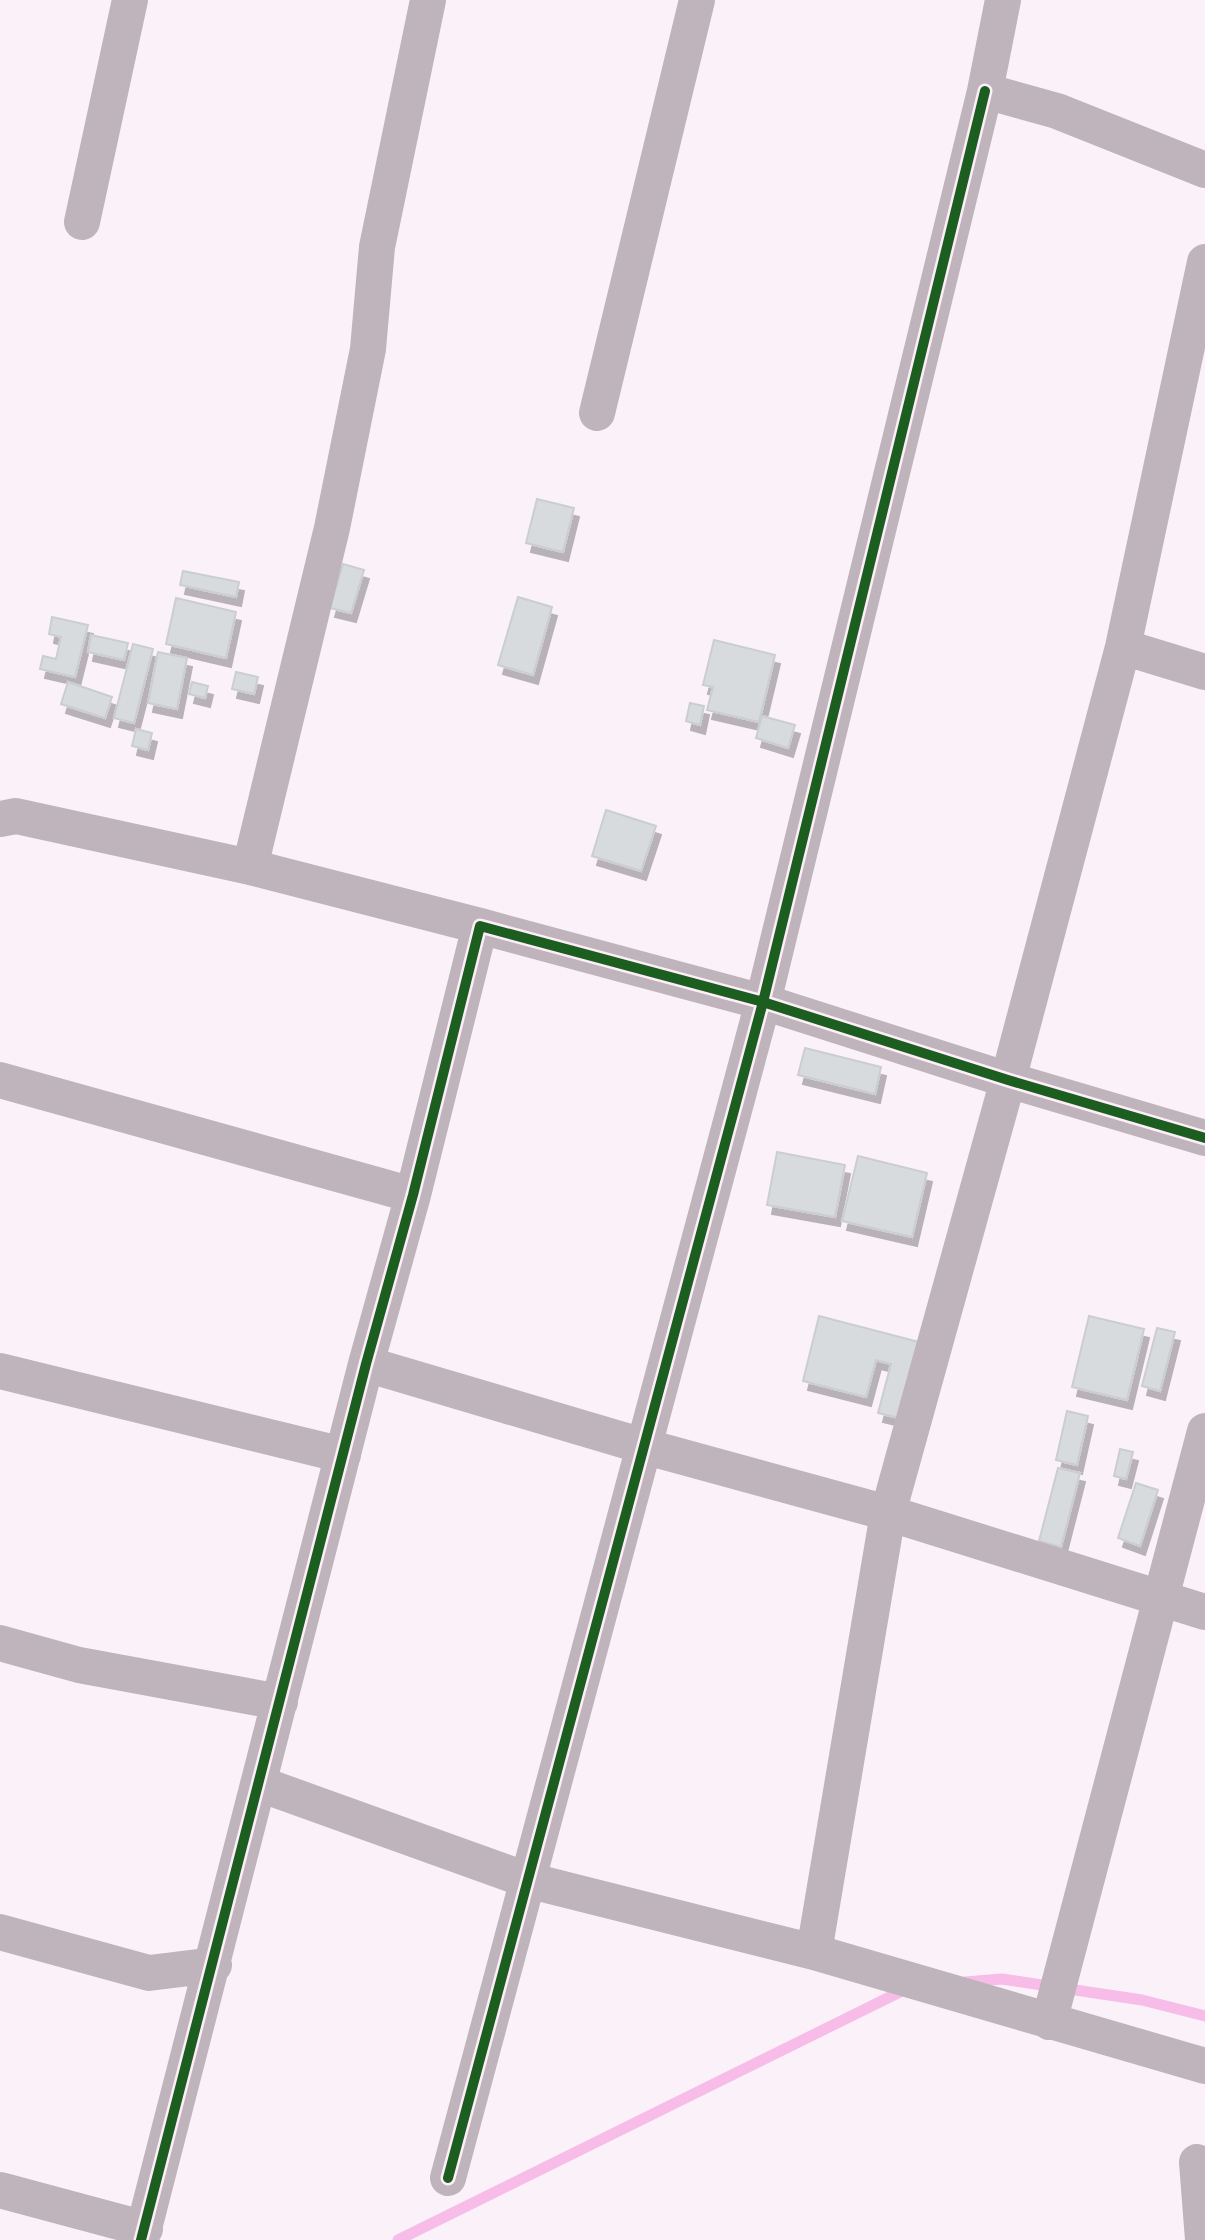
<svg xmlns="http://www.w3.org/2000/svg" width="1205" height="2240" viewBox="0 0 1205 2240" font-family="'Golos Text',sans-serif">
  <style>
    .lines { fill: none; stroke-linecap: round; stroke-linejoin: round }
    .stream { stroke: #f8bce8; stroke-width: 11 }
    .building { fill: #d8dbde; stroke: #cbced1; stroke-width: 2; filter: url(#shadow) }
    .minor { stroke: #c0b4bc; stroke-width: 36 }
    .cycleway-casing { stroke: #ffeefa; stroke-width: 15 }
    .cycleway { stroke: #1b5e20; stroke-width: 10 }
  </style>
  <defs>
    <filter id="shadow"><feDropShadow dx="5" dy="9" stdDeviation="0" flood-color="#0004"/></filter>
  </defs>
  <rect width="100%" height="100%" fill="#fbf2f9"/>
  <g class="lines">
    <path class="stream" d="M965,1982L1002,1979L1142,2000L1205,2016
      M398,2240L908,1988"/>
  </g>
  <path class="building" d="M537,499L574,508L563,552L526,543Z
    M343,564L364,570L351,613L330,608Z
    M183,571L239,582L236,597L180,585Z
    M518,597L552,607L533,675L498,665Z
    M176,598L236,612L226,658L166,644Z
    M52,617L88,625L75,677L40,669L43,656L56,659L61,637L49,634Z
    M91,635L128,643L124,660L88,652Z
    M714,640L775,655L759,722L707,710L713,687L703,685Z
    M133,644L153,649L134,723L114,718Z
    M158,652L187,658L177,709L148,703Z
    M236,672L258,677L254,694L232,689Z
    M68,682L112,697L105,718L61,704Z
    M192,682L208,686L205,698L189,694Z
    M690,703L704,706L700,725L686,721Z
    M762,716L795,725L788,748L756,738Z
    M136,729L152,733L148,750L132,746Z
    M606,810L656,826L641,871L592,856Z
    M805,1048L881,1067L875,1094L798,1075Z
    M777,1152L845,1165L835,1217L767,1205Z
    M858,1156L927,1173L912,1237L842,1221Z
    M819,1316L919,1342L899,1418L878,1413L891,1364L876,1360L866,1397L803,1381Z
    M1089,1316L1144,1329L1127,1400L1072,1387Z
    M1157,1328L1175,1332L1160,1391L1142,1386Z
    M1067,1411L1088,1416L1077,1465L1056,1460Z
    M1120,1449L1133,1452L1126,1479L1114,1476Z
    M1058,1468L1080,1473L1061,1547L1039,1541Z
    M1136,1483L1158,1490L1140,1546L1118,1538Z"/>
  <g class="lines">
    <path class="minor" d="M1003,0L985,91L1057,111L1205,170
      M82,222L130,0
      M597,413L697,0
      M1123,647L1205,672
      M0,819L16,816L250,867L480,926
      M250,867L332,528L368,349L377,247L428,0
      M0,1080L413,1195
      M366,1364L643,1446L888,1513L1205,1612
      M0,1371L343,1455
      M0,1643L79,1665L280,1702
      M260,1784L527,1880L814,1952L1205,2066
      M0,1932L149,1973L214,1965
      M814,1952L888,1513L1008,1080L1123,647L1205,262
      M1049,2022L1205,1431
      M1197,2162L1203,2240
      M448,2178L763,1002L985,91
      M0,2190L145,2229
      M141,2240L366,1364L413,1195L480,926L763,1002L1008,1080L1205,1138"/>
    <defs>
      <path id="cycleway" d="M448,2178L763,1002L985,91
        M141,2240L366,1364L413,1195L480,926L763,1002L1008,1080L1205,1138"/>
    </defs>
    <use href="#cycleway" class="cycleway-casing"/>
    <use href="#cycleway" class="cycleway"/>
  </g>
</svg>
